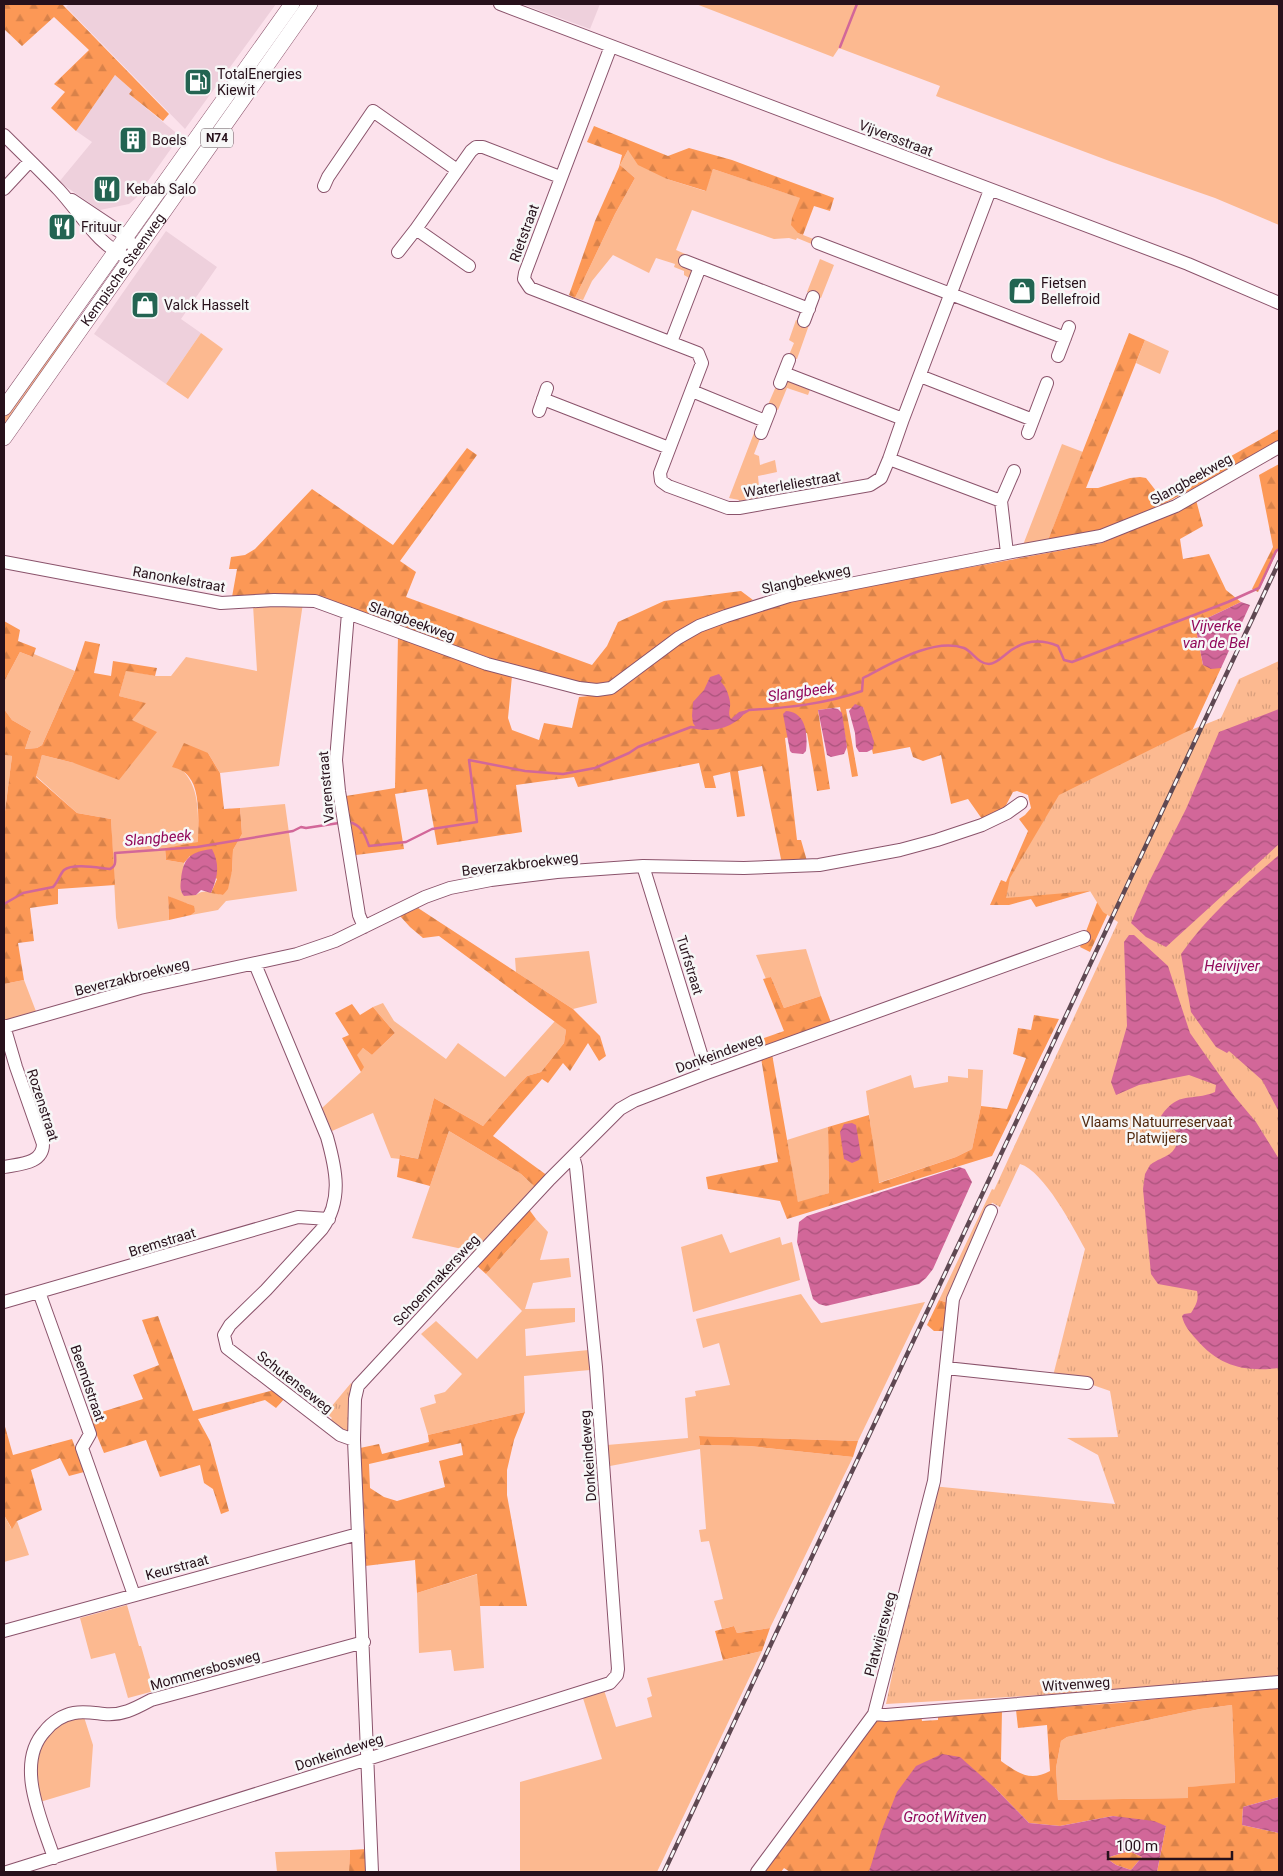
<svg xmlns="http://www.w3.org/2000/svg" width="1283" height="1876" viewBox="0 0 1283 1876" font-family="Roboto,sans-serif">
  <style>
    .built { fill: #eed0dc }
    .green { fill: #fcb990 }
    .forest { fill: url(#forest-firs); fill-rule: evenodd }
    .park { fill: url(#park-tufts) }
    .water { fill: url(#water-waves); fill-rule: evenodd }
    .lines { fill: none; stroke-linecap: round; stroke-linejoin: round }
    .stream { stroke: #d26799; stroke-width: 2.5 }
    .minor-casing { stroke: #8a536b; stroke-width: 14 }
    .major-casing { stroke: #8a536b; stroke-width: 16 }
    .minor { stroke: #fff; stroke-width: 12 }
    .major { stroke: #fff; stroke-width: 15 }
    .rail-casing { stroke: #5f4852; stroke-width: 4.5 }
    .rail { stroke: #f7f7f7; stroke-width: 2.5; stroke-dasharray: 8; stroke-linecap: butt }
    .labels { text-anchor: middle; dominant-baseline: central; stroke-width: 5; stroke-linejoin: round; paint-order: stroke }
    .shield { fill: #f7f7f7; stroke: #65565d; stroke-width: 1 }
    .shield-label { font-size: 12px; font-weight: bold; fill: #27111b }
    .poi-label { font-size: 14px; fill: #27111b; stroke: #f7f7f7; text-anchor: start }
    .street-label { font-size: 14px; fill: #27111b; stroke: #f7f7f7 }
    .park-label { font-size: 14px; fill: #532b10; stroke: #f7f7f7 }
    .water-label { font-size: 15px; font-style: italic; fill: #92095b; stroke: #f7f7f7 }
  </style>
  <defs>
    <pattern id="forest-firs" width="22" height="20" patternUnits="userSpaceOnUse" patternTransform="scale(1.25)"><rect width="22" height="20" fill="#fc9856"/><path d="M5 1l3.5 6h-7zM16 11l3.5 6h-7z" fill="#d8824a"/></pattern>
    <pattern id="park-tufts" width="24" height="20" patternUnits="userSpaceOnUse" patternTransform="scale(1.25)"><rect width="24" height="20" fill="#fcb990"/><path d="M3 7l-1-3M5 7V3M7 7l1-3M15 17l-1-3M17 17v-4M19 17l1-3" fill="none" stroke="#d89e7c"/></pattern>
    <pattern id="water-waves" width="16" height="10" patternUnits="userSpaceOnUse" patternTransform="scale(1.25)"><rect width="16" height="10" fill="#d26799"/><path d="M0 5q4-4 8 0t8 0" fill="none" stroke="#aa537c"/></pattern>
  </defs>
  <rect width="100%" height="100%" fill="#fce2ec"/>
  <path class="built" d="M69,4H276L185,129L66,7Z
    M522,4H600L590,29Z
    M115,75L132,90L129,94L180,136L136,198L129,204L100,210L59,182L92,142L76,131Z
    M166,231L217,267L181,319L201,333L166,384L94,334Z"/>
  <path class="green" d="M696,4H1279V225L1215,198L1112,162L936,96L940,86L839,48L833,57Z
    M628,150L667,179L705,191L713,169L801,198L798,233L816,240L814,245L797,238L796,240L789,238L774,239L768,237L692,210L676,250L690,256L692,273L691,279L684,275V271L674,267L675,264L656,258L649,273L613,255L592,281L583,300L575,298L615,214L635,178L620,165Z
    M820,259L834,265L821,298L807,292Z
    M79,314L70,333L4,429V414Z
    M796,320L809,325L797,359H793L789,355L794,343L789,340Z
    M201,333L223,349L188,399L166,384Z
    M1145,340L1169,351L1160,374L1136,363Z
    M792,380L811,387L808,395L787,388L778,410L767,407L777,384Z
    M754,433L761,436L754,454L759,456L760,465L775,460L777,472L758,476L760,497L739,501V500L729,498Z
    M1062,444L1083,452L1048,540L1023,545Z
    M303,603L279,766L220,773L208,753L182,770C201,788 198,818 198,843L165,848L166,860L184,863L181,892L196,895C204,888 213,893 223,895L232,871L233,850L242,834L240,808L285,804L297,891L226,901L218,910L191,915L195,912L189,904L178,901L168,896L169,920L118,929L116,918L111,819L77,813L36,776L42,755L74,763L131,719L145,703L119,696L126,670L155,676H171L186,657L257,671L253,605Z
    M20,652L33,657L34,654L75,671L42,745L37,748L25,749L31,731L12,720L4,709V682Z
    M4,755L12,756L4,819Z
    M806,949L821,996L784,1008L771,977L766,979L756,955Z
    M589,951L597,1003L573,1009L516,972L515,958Z
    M24,980L37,1014L4,1022V984Z
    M383,1003L394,1021L446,1059L458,1043L505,1077L555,1021L566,1030L564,1043L541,1072L527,1076L520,1083L483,1126L434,1098L418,1159L401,1155L400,1159L391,1158L373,1113L332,1131L322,1108L361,1072L363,1067L356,1055L363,1048L372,1055L395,1033L373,1007Z
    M968,1069L983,1070L981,1106L972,1149L956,1157L878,1183L866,1091L911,1075L914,1088L948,1082V1076L968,1078Z
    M828,1127L829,1193L798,1203L787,1140Z
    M449,1131L521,1174L537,1189L476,1252L412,1238Z
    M992,1189L997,1191L948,1303L939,1300Z
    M536,1219L548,1232L540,1260L569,1258L571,1277L533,1283L525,1309L575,1308V1322L525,1329L526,1356L589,1350L590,1370L524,1376L525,1412L428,1435L420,1408L436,1403L434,1395L445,1392L462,1374L421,1334L436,1321L477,1359L522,1311L486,1274Z
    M722,1234L730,1253L780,1237L782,1245L792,1242L800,1280L693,1312L681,1247Z
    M801,1294L821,1323L925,1302L858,1441L699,1436L700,1445L749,1446L853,1457L770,1628L737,1633L734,1626L722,1629L714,1601L723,1599L709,1541L701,1542L699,1530L706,1529L700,1449L610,1466L607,1445L688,1438L685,1398L696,1396L695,1391L730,1385L719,1343L703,1348L696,1319Z
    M4,1515L11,1528L17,1521L29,1555L4,1562Z
    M478,1574L484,1668L454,1671L451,1650L419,1653L417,1593Z
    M127,1605L139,1646H141L154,1691L128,1698L115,1653L91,1659L80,1618Z
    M762,1651L657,1872H520V1782L602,1759L582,1695L604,1690L616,1727L652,1717L647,1698L652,1696L647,1678Z
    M1232,1705L1235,1784L1189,1787V1798L1058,1800L1056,1768L1061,1741L1067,1737L1200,1709Z
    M76,1717H84L93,1745L90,1787L40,1802L36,1755L42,1743L59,1723Z
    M350,1850L349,1872H277L275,1852Z"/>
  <path class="forest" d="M4,4H62L169,114L163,121L129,94L132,90L115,75L76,131L51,108L65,92L54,84L89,50L54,17L22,46L4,29Z
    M594,126L668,156L689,148L732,160L834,198L830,211L814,206L803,235L798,233L791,225L792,218L800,198L713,169L706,191L667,179L638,165L628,150L620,165L635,178L615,214L575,298L569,295L595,221L619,167L622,155L587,142Z
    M1129,333L1145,340L1086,488H1098L1130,478L1140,477L1146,478L1160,496L1279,429V444L1146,513L1101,531L1048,540Z
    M467,448L477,455L400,561L416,572L406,597L592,665L607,646L618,622L664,601L741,591L753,600L700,621L620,679L598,688L570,686L352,610L232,597L237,569H229L231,557L245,555L255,549L312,489L393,545Z
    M1279,464V547L1258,592L1252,589L1273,547L1259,475Z
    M1196,500L1203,526L1180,539L1183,559L1209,554L1226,590L1241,602L1195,624L1203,665L1221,668L1090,952L1080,947L1098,900L1094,890L1036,907L1031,899L1009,905H990L1001,880L1006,882L1028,831L1019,819L1025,815L1031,808L1028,795L1017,791L1013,792L1004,809L982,819L968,799L951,804L941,755L923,761L913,757L910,747L873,754L863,707L846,709L858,776L852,777L840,707L818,710L830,789L817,791L807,733L785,738L797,840H801L807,861L782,864L762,766L738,771L745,816L737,817L730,772L713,776L716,788H705L699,763L578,787L574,777L516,785L522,832L437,845L427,789L395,794L404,849L356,855L346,796L395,788L398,635L512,676L508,718L512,730L539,740L544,723L572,728L579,697L610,694L626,685L701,628L773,605L906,579L1102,543Z
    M4,621L20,630L18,641L36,648L33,657L20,652L4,682Z
    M85,641L100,644L94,673L111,676L113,661L157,668L155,676L126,671L119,696L146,703L132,720L157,732L119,780L74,763L42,755L36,777L77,813L111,819L115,885L58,889V904L30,908L34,941L18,943L24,980L4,984V819L12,756L4,755V709L12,720L31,731L25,749L37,748L42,745L75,671Z
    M184,743L208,753L220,773L224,809L240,808L242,834L233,850L232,871L228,889L223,895L211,893L217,879L190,856L184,863L166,860L165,848L198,842C198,825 201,791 189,777C185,771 179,769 172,767Z
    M168,896L194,906L195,912L191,915L169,920Z
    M418,908L573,1009L600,1036L606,1056L599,1061L588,1043L570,1071L563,1063L548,1083L542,1079L493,1136L548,1176L537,1189L521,1174L449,1131L430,1186L397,1177L400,1155L418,1159L434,1098L483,1126L520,1083L527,1076L541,1072L564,1043L566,1030L439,936L423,938L410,927L400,916Z
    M771,977L784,1008L821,996L832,1025L759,1051L756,1041L784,1031L763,979Z
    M352,1004L360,1015L373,1007L395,1033L372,1055L363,1048L357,1055L364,1067L361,1072L342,1038L349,1035L335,1013Z
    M1034,1015L1059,1019L992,1156L787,1219L780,1201L708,1189L706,1177L778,1162L761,1058L772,1054L798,1202L829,1193L828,1127L869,1115L879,1183L956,1157L972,1149L981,1106L1007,1109L1026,1058L1013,1054L1018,1028L1031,1030Z
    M528,1208L536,1219L486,1274L476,1265Z
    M939,1300L948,1303L946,1331H934L927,1325Z
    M158,1316L193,1411L274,1390L285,1398L276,1408L265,1400L198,1419L210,1441L229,1511L221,1514L213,1489L204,1483L200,1465L160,1477L146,1440L104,1453L89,1416L143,1399L133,1375L159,1365L142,1320Z
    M525,1412L514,1440L507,1470V1495L527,1606H480L477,1574L417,1593L415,1560L365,1566V1532L360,1448L379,1444L382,1454L429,1442L428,1435ZM461,1443L463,1455L439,1461L445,1487L397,1501L384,1497L370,1488L369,1464Z
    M4,1423L13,1455L72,1439L84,1472L69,1476L60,1458L31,1470L42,1510L17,1521L12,1529L4,1515Z
    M699,1436L858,1441L853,1457L749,1446L700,1445Z
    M734,1626L737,1633L770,1628L762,1651L723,1660L715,1631Z
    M1279,1686V1797L1243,1807L1242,1825L1279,1833V1872H1157L1166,1826L1113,1816L1060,1826L1029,1823L995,1788L871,1867L869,1872H790L784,1868L781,1872H761L875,1720L921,1715L922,1721L938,1720V1714L1002,1710L1001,1761C1018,1773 1030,1782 1050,1771L1047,1725L1018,1728L1016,1710L1119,1703ZM1232,1705L1235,1783L1188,1787V1798L1058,1800L1056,1768L1061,1741L1067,1737L1200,1709Z
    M367,1849L368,1872H349L350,1850Z
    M1129,1851L1142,1857L1131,1870L1116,1865L1106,1858Z"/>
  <path class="park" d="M1279,661V1676L1147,1689L886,1704L932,1486L1115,1504L1098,1455L1067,1438L1118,1437L1110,1391L1087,1383L1052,1380L1085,1249C1073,1227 1044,1171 1020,1164L1000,1207L989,1201L1118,922L1103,912L1090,891L1006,898L1010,878L1059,795L1186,732L1221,718L1239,679Z
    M351,1383L355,1387L351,1427L347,1431L341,1432L328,1423L332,1418L326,1413Z"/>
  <path class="water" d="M1241,602L1250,605L1221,668L1211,669L1203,665L1195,624Z
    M719,674L722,678L721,682C726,687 729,695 730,702C731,709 727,713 731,719L739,712L747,710C737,726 715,733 697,729L693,723L692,716L693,702L704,690L710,677Z
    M855,704L863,707L874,742L873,749L867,752H859L856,747L855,733L849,711Z
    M833,708L838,709L842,713L847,747L844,754L831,757L827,755L818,710Z
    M1279,709V844L1166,947L1146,937L1131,923L1148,884L1186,809L1219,732Z
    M786,711C806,712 808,734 806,751L803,754L792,753L790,751L783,714Z
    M212,849C220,864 218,877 211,893L201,890L196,895L184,896C180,891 180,887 181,880C183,858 190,852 212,849Z
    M1279,855V1112L1262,1080L1229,1051L1227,1053L1216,1047L1191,1012L1181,954C1208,915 1244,885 1279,855Z
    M1129,935H1134L1168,966L1190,1033L1235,1097L1256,1122L1279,1159V1368C1245,1372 1220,1367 1196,1339C1190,1332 1184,1326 1182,1316L1184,1314L1191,1313C1196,1305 1199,1300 1197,1291L1158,1284L1151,1274L1143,1189L1145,1174L1150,1165C1165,1154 1176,1158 1179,1134L1163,1120L1161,1116C1179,1090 1191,1102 1215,1092L1216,1085L1189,1075L1139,1085L1116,1095L1111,1082L1127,1026L1124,942Z
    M852,1123L856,1125L861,1155L859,1160L852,1163L844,1159L840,1132L844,1124Z
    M959,1167L965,1169L972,1182L933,1269L926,1278L919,1284L826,1306L819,1304L813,1299L797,1242L799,1222L807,1216Z
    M942,1754L960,1757L995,1788L1029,1823L1060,1826L1113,1816L1154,1821L1166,1826L1157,1872H869L881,1832L897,1792L916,1766ZM1129,1851L1142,1857L1131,1870L1116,1865L1106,1858Z
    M1279,1797V1833L1242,1825L1243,1807Z"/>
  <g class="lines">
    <path class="stream" d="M1277,4L1279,5
      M840,47L857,4
      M744,713L749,710C787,708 825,704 862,691L863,678C889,665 933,637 964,648C973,652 978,664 989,664C995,664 1000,659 1005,655C1021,641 1039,638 1058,646L1064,660L1072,662L1228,602L1259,588L1276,551L1279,549
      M349,822C362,825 365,835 369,846L406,842L432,829L477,822L469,760L525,771L563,774L595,768L629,753L638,747L691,727L699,728
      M4,904L23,893L53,887C58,882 60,874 64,870C73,863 99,868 110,869C117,866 115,860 115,853L197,847L293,831L301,827L306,828L339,823"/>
    <defs>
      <path id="minor" d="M500,4L1188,264L1279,303
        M611,46L525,273L524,279L530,288L698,353L702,363L660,473L661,481L668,486L728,508H739L870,485L881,478L889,459L903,419L990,190
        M4,135C22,153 41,171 59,190C82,215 97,245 130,259
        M324,186L328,177L373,111L457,170
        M4,189L30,161
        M72,200L126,236L132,245
        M416,229L469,266
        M818,243L1065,338
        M398,252L416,229L471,151L476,147H483L560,177
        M685,261L809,309
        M804,321L813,297
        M671,342L700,267
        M1058,356L1069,327
        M784,373L903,419
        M920,376L1033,420
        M780,383L789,360
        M692,391L765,421
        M543,399L669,448
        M539,411L547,388
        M761,433L770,410
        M1028,433L1047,383
        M889,459L1001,501
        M1007,553L1001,501L1014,471
        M4,562L221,603L274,600L315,601L487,664L579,688L597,690L611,688L678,638L699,626L726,616L789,596L1007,553L1101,536L1176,506L1279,447
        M348,613L336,760L339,791L359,915L364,927
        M643,866L707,1073
        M255,964L327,1137C336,1169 343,1200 322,1229L266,1290L230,1325L224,1335L227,1348L340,1435L354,1440
        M4,1027L140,988L297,954L335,941L425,897L450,888L491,880L557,872L643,866L744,868L819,865L900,850L937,840L982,825L1007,813L1021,803
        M4,1167C19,1164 43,1164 43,1144L16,1067L4,1026
        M39,1292L90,1434L82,1448L134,1595
        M4,1302L298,1217L329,1219
        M946,1368L1087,1383
        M4,1631L358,1534
        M874,1714L886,1715L1279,1682
        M54,1858C42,1821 14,1764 45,1731C52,1722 63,1715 74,1713C84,1711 94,1713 104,1714C122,1716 136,1708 151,1700L364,1642
        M7,1872L610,1683L617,1675L618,1669L596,1367L576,1167L573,1156
        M372,1872L354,1440L355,1399L358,1386L550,1179L620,1109L634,1101L707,1073L1084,937
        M757,1872L874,1714L934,1481L953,1299L991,1211"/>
      <g id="major">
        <path d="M4,408L292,4"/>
        <path id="s1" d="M4,438L310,4"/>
      </g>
    </defs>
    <use href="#minor" class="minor-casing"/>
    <use href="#major" class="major-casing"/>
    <use href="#minor" class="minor"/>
    <use href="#major" class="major"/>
    <defs>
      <path id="rail" d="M664,1872L1279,562"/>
    </defs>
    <use href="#rail" class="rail-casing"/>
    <use href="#rail" class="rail"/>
  </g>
  <defs>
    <symbol id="fuel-square" viewBox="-11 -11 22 22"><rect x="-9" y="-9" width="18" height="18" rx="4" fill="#236452" stroke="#f7f7f7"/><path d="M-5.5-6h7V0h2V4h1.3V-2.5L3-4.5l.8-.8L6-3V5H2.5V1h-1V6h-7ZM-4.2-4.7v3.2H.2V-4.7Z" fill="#fff"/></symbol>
    <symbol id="building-square" viewBox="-11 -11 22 22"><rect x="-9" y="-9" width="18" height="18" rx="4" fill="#236452" stroke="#f7f7f7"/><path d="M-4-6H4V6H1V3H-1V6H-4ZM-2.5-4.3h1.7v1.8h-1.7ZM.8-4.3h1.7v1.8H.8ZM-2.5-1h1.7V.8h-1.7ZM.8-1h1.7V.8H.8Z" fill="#fff"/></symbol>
    <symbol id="restaurant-square" viewBox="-11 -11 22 22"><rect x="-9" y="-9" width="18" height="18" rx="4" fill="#236452" stroke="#f7f7f7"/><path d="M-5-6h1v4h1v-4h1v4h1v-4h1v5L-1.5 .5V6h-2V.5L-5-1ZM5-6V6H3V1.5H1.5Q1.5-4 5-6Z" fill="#fff"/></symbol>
    <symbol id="shop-square" viewBox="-11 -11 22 22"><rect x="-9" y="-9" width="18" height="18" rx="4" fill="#236452" stroke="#f7f7f7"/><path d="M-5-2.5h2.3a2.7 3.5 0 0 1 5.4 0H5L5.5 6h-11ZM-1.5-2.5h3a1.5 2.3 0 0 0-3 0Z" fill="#fff"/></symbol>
  </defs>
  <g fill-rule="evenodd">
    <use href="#fuel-square" x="182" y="66" width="32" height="32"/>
    <use href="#building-square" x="117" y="124" width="32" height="32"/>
    <use href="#restaurant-square" x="91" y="173" width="32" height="32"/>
    <use href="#restaurant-square" x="46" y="211" width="32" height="32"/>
    <use href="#shop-square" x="1006" y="275" width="32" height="32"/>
    <use href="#shop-square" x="129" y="289" width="32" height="32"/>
  </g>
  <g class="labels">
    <rect class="shield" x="201" y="128.5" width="32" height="19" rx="4"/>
    <g class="shield-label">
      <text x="217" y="138">N74</text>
    </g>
    <g class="poi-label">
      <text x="217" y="74">TotalEnergies<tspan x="217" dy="16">Kiewit</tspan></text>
      <text x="152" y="140">Boels</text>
      <text x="126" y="189">Kebab Salo</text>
      <text x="81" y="227">Frituur</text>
      <text x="1041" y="283">Fietsen<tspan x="1041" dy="16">Bellefroid</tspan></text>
      <text x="164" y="305">Valck Hasselt</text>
    </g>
    <g class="street-label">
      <text transform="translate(896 138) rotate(21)">Vijversstraat</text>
      <text transform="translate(524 233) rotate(-70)">Rietstraat</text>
      <text stroke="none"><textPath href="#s1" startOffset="206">Kempische Steenweg</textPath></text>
      <text transform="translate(1191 479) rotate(-29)">Slangbeekweg</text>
      <text transform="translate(792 484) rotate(-10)">Waterleliestraat</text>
      <text transform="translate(179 579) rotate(10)">Ranonkelstraat</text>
      <text transform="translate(806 579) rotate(-13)">Slangbeekweg</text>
      <text transform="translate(412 621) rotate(20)">Slangbeekweg</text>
      <text transform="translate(326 787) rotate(-95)">Varenstraat</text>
      <text transform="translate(520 864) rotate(-7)">Beverzakbroekweg</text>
      <text transform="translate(690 965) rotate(73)">Turfstraat</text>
      <text transform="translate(132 977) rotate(-14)">Beverzakbroekweg</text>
      <text transform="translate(719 1053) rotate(-20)">Donkeindeweg</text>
      <text transform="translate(43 1105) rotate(72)">Rozenstraat</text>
      <text transform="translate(162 1242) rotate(-17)">Bremstraat</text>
      <text transform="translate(436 1280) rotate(-47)">Schoenmakersweg</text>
      <text transform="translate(295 1382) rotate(38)">Schutenseweg</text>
      <text transform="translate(88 1383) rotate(71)">Beemdstraat</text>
      <text transform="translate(588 1456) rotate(-94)">Donkeindeweg</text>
      <text transform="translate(177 1567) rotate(-15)">Keurstraat</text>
      <text transform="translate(880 1634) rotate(-75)">Platwijersweg</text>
      <text transform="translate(205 1670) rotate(-16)">Mommersbosweg</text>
      <text transform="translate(1076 1684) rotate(-4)">Witvenweg</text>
      <text transform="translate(339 1752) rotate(-18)">Donkeindeweg</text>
    </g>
    <g class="park-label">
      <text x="1157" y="1122">Vlaams Natuurreservaat<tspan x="1157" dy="16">Platwijers</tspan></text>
    </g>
    <g class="water-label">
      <text x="1216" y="626">Vijverke<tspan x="1216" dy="17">van de Bel</tspan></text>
      <text transform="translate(801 692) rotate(-8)">Slangbeek</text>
      <text transform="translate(158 838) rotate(-5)">Slangbeek</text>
      <text x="1232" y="966">Heivijver</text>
      <text x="945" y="1817">Groot Witven</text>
    </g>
  </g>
  <rect width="1283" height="1876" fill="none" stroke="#27111b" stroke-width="10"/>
  <path d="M1108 1851v8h124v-8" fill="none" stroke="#27111b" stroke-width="2.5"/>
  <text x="1116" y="1851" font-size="15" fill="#27111b" stroke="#f7f7f7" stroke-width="4" paint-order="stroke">100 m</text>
</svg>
